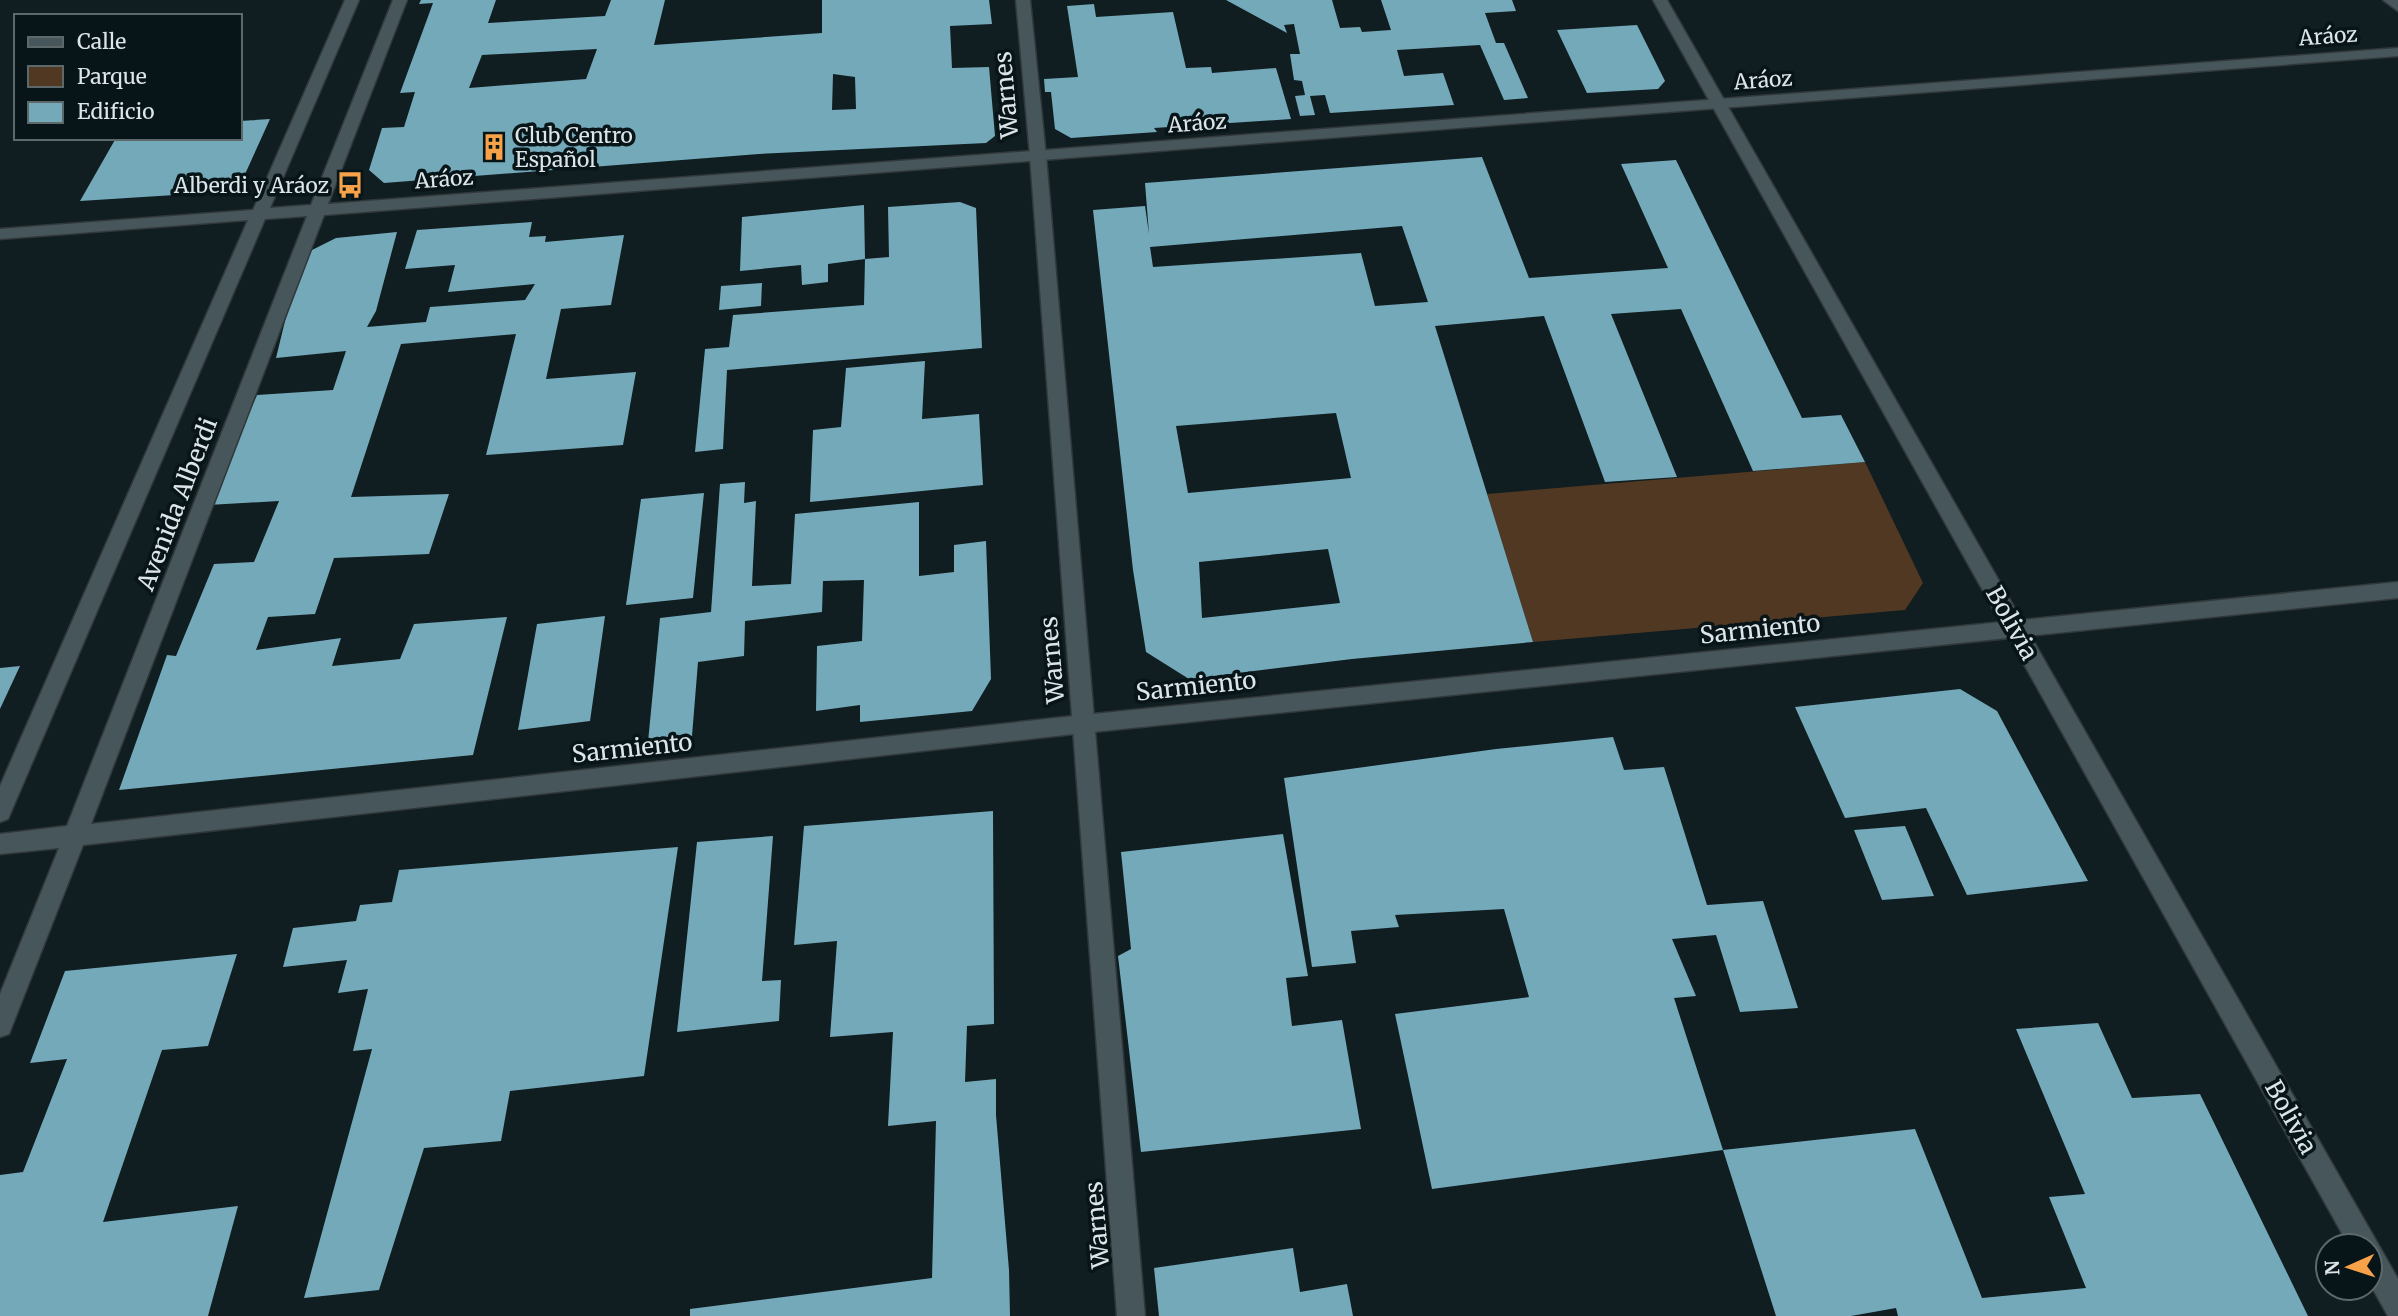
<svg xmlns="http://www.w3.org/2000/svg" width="2398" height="1316" viewBox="0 0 2398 1316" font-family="Merriweather,serif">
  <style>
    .green { fill: #503822 }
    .building { fill: #74a9b9; fill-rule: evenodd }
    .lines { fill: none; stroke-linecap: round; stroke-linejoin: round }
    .street-casing { stroke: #31383b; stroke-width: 3 }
    .secondary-casing { stroke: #31383b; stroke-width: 3 }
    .street { fill: #47565a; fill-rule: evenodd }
    .secondary { fill: #47565a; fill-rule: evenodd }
    .labels { text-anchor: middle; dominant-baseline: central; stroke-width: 7; stroke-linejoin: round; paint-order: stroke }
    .far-street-label { font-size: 21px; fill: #dde5e8; stroke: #071418 }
    .far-poi-label { font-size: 21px; fill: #dde5e8; stroke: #071418; text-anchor: start }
    .street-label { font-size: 24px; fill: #dde5e8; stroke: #071418 }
  </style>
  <rect width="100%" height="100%" fill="#101d21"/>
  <path class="green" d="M1865,462L1923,583L1905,610L1533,642L1487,494Z"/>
  <path class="building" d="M421,0H496L488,23L605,16L611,0H665L654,45L822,33V0H989L992,24L950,26L952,68L989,67L995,136L986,143L759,154L384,183L369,170L382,128L404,127L415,92L400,93L433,3L419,4ZM597,49L586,79L469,88L482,55ZM833,74L855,77L856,109L832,110Z
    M1226,0H1332L1340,28L1360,27L1362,32L1391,30L1381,0H1512L1516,11L1485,13L1496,43H1504L1528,98L1504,100L1480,45L1397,50L1404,76L1443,73L1454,105L1330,113L1325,95L1310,96L1315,115L1300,116L1295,96L1305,95L1302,81L1294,80L1290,54H1300L1294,24L1284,25L1287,33Z
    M1094,4L1096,17L1173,12L1186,68L1211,67L1212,73L1276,68L1291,119L1154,128L1157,132L1071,138L1055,129L1051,92H1045L1044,79L1078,77L1067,6Z
    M1637,25L1665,81L1658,89L1587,93L1557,30Z
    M270,119L241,183L222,192L80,201L116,138H240V121Z
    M1482,157L1529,278L1668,268L1621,164L1676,160L1802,418L1841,415L1865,462L1753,471L1681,309L1611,314L1677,477L1605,482L1544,316L1435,326L1533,642L1352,659L1189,679L1146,652L1133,570L1093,210L1145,206L1149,234L1145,183ZM1402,226L1428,302L1375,306L1361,253L1153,267L1150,247ZM1336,413L1351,478L1188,493L1176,426ZM1328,549L1340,603L1202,618L1199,562Z
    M960,202L976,208L982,348L727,370L723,449L695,452L705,349L729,347L733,315L864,305L865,259L889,257L888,207Z
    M864,205L865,259L828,264V282L802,285L801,265L740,271L742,217Z
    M532,222L529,237L546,236L545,242L624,235L611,305L561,309L546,379L636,372L623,445L486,455L516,334L401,344L351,497L449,494L429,554L334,558L315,614L268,617L256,650L341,638L332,666L400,659L414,624L507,617L473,755L119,790L167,655L176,656L214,564L254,562L279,501L208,505L257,395L333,390L346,351L276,358L285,321L306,253L336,238L397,232L376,311L367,327L426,322L430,307L525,300L535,284L448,292L455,265L405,269L417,230Z
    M762,283L761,306L719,310L721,286Z
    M925,361L922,419L979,414L983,485L810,502L813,430L841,427L846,368Z
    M745,482L744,503L756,501L752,586L791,584L795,514L919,502V576L954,572V545L986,541L991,679L972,711L860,722V705L816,711L817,646L862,641L864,580L823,581L822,612L745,621L744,656L698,662L692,736L648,742L660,618L711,612L720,484Z
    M704,493L693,598L626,605L641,499Z
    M605,616L590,721L518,730L537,624Z
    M20,666L0,709V668Z
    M1960,689L1997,711L2088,881L1967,895L1926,808L1845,818L1795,707Z
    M1613,737L1624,770L1664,767L1707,905L1763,901L1798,1008L1740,1012L1716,935L1672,939L1696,996L1674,998L1723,1150L1915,1129L1982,1298L2086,1288L2049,1197L2085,1194L2016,1029L2098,1023L2132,1098L2200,1094L2308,1316H1898L1896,1308L1851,1316H1776L1723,1150L1432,1189L1395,1014L1529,997L1504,909L1395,915L1399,927L1351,931L1356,963L1312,967L1284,778L1496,749Z
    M993,811L994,1024L967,1026L965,1082L996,1079V1115L1009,1270L1010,1316H690V1309L932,1278L936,1121L888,1126L893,1032L830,1037L837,941L794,945L804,826Z
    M1905,826L1934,896L1882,900L1854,830Z
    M1283,834L1308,976L1286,978L1292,1026L1342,1020L1361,1129L1141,1152L1118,956L1131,949L1121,852Z
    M773,836L762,981L781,980L779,1021L677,1032L697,842Z
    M678,847L644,1076L510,1091L501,1141L424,1148L379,1290L304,1298L372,1049L353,1051L368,989L338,993L347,960L283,967L293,928L356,921L360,905L392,902L399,870Z
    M237,954L208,1046L162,1050L103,1222L238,1206L208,1316H0V1175L23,1172L67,1059L30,1063L65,971Z
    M1293,1248L1300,1292L1347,1284L1353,1316H1159L1154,1268Z"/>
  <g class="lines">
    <defs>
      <path id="street" d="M1016,0H1030L1046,156L1145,1316H1117L1030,156Z
        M1653,0H1667L2398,1279V1316H2388L2370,1284V1246H2349Z"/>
      <path id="secondary" d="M345,0H359L270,208L311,205L393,0H407L328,204L2398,48V56L324,215L91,824L1083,715L2398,582V598L1083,733L83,845L9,1034L0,1037V994L59,848L0,854V834L67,826L307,216L265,219L11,812L8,819L0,822V786L248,220L0,239V229L253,210Z
        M2383,0H2398V11Z"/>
    </defs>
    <use href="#street" class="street-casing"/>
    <use href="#secondary" class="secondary-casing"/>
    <use href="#street" class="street"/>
    <use href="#secondary" class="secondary"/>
  </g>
  <defs>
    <symbol id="building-bare" viewBox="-9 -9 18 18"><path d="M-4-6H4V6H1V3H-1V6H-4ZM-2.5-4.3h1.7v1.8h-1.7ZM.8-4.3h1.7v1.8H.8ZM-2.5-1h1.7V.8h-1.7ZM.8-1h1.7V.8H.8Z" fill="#f7a149" stroke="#071418" stroke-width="2.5" paint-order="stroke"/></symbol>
    <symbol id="bus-bare" viewBox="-9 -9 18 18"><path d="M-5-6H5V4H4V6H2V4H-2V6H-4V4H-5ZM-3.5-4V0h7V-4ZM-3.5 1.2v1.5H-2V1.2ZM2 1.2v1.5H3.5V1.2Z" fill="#f7a149" stroke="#071418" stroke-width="2.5" paint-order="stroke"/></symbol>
  </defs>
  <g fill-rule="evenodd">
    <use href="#building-bare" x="475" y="128" width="38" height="38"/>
    <use href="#bus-bare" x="331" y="166" width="38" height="38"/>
  </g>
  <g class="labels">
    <g class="far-street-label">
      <text transform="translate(2328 36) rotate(-4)">Aráoz</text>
      <text transform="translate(1763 80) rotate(-4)">Aráoz</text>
      <text transform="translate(1197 123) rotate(-4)">Aráoz</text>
      <text transform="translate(444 179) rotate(-4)">Aráoz</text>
    </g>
    <g class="far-poi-label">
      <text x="515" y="135">Club Centro<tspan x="515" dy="24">Español</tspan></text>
      <text x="329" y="185" text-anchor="end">Alberdi y Aráoz</text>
    </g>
    <g class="street-label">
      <text transform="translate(1006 95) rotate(-95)">Warnes</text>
      <text transform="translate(177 504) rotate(-69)">Avenida Alberdi</text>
      <text transform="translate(2012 623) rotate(61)">Bolivia</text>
      <text transform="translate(1760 629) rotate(-6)">Sarmiento</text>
      <text transform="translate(1052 660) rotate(-95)">Warnes</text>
      <text transform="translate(1196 686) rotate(-6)">Sarmiento</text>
      <text transform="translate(632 748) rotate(-6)">Sarmiento</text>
      <text transform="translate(2291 1117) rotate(61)">Bolivia</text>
      <text transform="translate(1097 1225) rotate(-95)">Warnes</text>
    </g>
  </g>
  <rect x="14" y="14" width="228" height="126" fill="#071418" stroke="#5d686b" stroke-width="2"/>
  <rect x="28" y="37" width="35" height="10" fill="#47565a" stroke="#5d686b" stroke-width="2"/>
  <text x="77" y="49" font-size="21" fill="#dde5e8">Calle</text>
  <rect x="28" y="66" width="35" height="21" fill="#503822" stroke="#5d686b" stroke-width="2"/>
  <text x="77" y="84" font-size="21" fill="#dde5e8">Parque</text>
  <rect x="28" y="102" width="35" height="21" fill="#74a9b9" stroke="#5d686b" stroke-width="2"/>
  <text x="77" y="119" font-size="21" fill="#dde5e8">Edificio</text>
  <g transform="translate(2349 1267) rotate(267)"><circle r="33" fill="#071418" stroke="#5d686b" stroke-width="2"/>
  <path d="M0-5L12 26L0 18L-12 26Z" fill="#f7a149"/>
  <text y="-10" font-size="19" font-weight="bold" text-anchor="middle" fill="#dde5e8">N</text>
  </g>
</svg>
